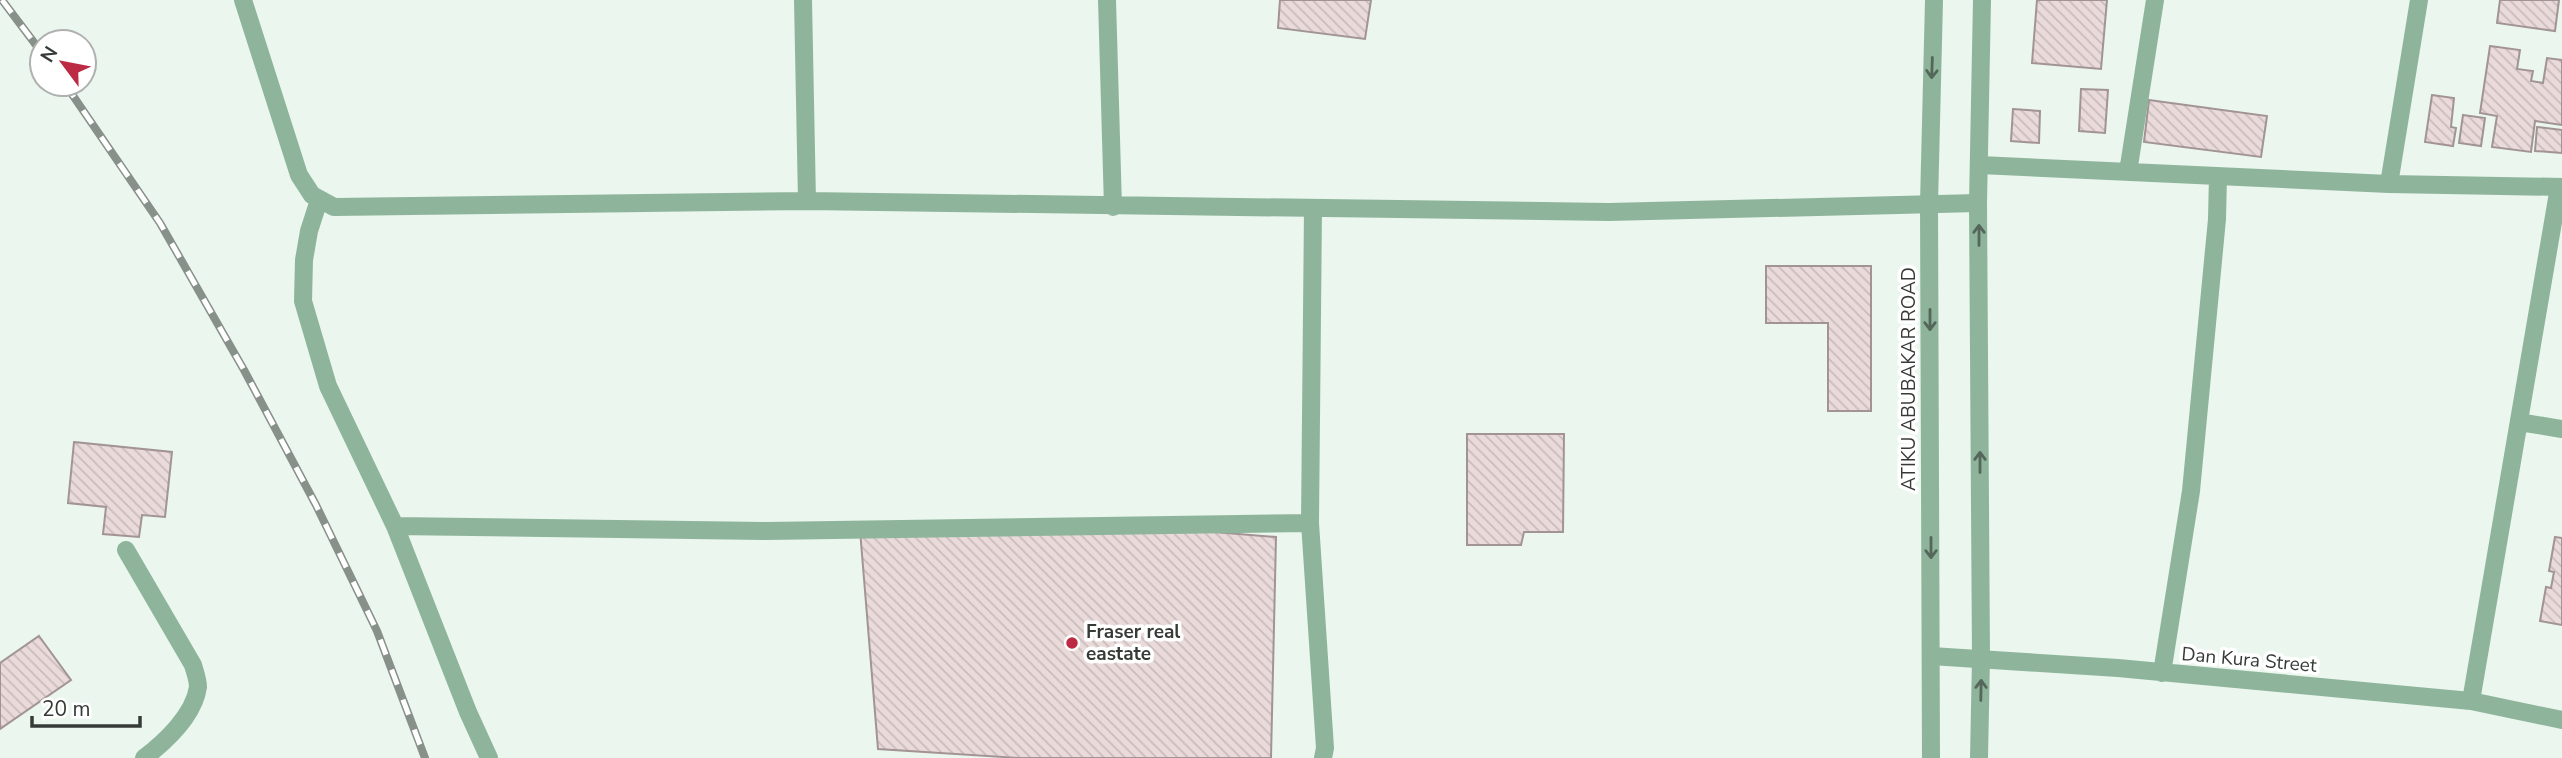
<svg xmlns="http://www.w3.org/2000/svg" width="2562" height="758" viewBox="0 0 2562 758" font-family="'Nunito Sans',sans-serif">
  <style>
    .building { fill: url(#building-back-hatch); stroke: #a29494; stroke-width: 2 }
    .lines { fill: none; stroke-linecap: round; stroke-linejoin: round }
    .service { stroke: #8eb59b; stroke-width: 18 }
    .minor { stroke: #8eb59b; stroke-width: 18 }
    .tertiary { stroke: #8eb59b; stroke-width: 18 }
    .rail-casing { stroke: #88908a; stroke-width: 8 }
    .rail { stroke: #fff; stroke-width: 5; stroke-dasharray: 16; stroke-linecap: butt }
    .oneway { stroke: #55665b }
    .poi-dot { fill: #bc2b43; stroke: #fff; stroke-width: 2.5 }
    .labels { text-anchor: middle; dominant-baseline: central; stroke-width: 7; stroke-linejoin: round; paint-order: stroke }
    .street-label { font-size: 19px; fill: #373b38; stroke: #fff }
    .poi-label { font-size: 19px; font-weight: bold; fill: #373b38; stroke: #fff; text-anchor: start }
  </style>
  <defs>
    <pattern id="building-back-hatch" width="6" height="6" patternUnits="userSpaceOnUse" patternTransform="scale(1.75)"><rect width="6" height="6" fill="#eadada"/><path d="M-1 5l2 2M0 0l6 6M5-1l2 2" fill="none" stroke="#c9bcbc"/></pattern>
  </defs>
  <rect width="100%" height="100%" fill="#eaf6ee"/>
  <path class="building" d="M1280,0H1371L1365,39L1278,28Z
    M2037,0H2107L2101,69L2032,63Z
    M2500,0H2559L2555,31L2497,23Z
    M2490,46L2520,50L2517,69L2533,71L2531,81L2543,83L2547,58L2562,60V125L2535,121L2531,152L2492,147L2497,116L2480,113Z
    M2081,89L2108,90L2105,133L2079,131Z
    M2432,95L2454,98L2451,127L2456,128L2453,146L2425,142Z
    M2149,100L2267,116L2261,157L2144,142Z
    M2013,109L2040,111L2039,143L2011,141Z
    M2463,115L2485,118L2481,146L2459,143Z
    M2537,127L2562,130V153L2535,151Z
    M1766,266H1871V411H1828V323H1766Z
    M1467,434H1564L1563,532H1524L1521,545H1467Z
    M74,442L172,452L165,517L142,515L139,537L103,534L106,507L68,503Z
    M1153,527L1276,537L1271,758H1019L878,749L860,530Z
    M2555,537L2562,538V625L2540,621L2546,587L2551,588L2554,572L2549,571Z
    M39,636L71,680L0,729V663Z"/>
  <g class="lines">
    <path class="service" d="M126,550L193,665C195,672 198,680 198,687C194,715 165,742 144,758"/>
    <path class="minor" d="M243,0L299,175L312,195L334,207L807,201L1609,212L1978,203
      M803,0L807,201
      M1107,0L1113,207
      M1980,165L2389,184L2562,187
      M2128,172L2155,0
      M2389,184L2419,0
      M319,200L309,231L304,260L303,301L328,386L395,526L468,712L489,758
      M1313,209L1310,523L1325,748L1323,758
      M2519,422L2562,429
      M395,526L767,531L1310,523
      M1931,656L2118,668L2471,701L2562,720
      M2162,673L2191,491L2217,219L2218,176
      M2471,701L2559,187"/>
    <path class="tertiary" d="M1931,758L1929,204L1934,0
      M1979,758L1981,658L1978,203L1982,0"/>
    <defs>
      <path id="rail" d="M2,0L42,53
        M65,84L160,223L244,370L316,505L377,631L425,758"/>
    </defs>
    <use href="#rail" class="rail-casing"/>
    <use href="#rail" class="rail"/>
  </g>
  <defs><path id="oneway-shaft" d="M-6 0H5M1.5-3L5.5 0L1.5 3" fill="none" stroke-width="1.6" stroke-linecap="round" stroke-linejoin="round" transform="scale(1.75)"/></defs>
  <g class="oneway">
    <use href="#oneway-shaft" transform="translate(1932 68) rotate(92)"/>
    <use href="#oneway-shaft" transform="translate(1979 235) rotate(-90)"/>
    <use href="#oneway-shaft" transform="translate(1930 320) rotate(90)"/>
    <use href="#oneway-shaft" transform="translate(1980 462) rotate(-90)"/>
    <use href="#oneway-shaft" transform="translate(1931 548) rotate(90)"/>
    <use href="#oneway-shaft" transform="translate(1981 690) rotate(-89)"/>
  </g>
  <circle class="poi-dot" cx="1072" cy="643" r="7"/>
  <g class="labels">
    <g class="street-label">
      <text transform="translate(1909 379) rotate(-90)">ATIKU ABUBAKAR ROAD</text>
      <text transform="translate(2249 660) rotate(5)">Dan Kura Street</text>
    </g>
    <g class="poi-label">
      <text x="1086" y="632">Fraser real<tspan x="1086" dy="22">eastate</tspan></text>
    </g>
  </g>
  <g transform="translate(63 63) rotate(302)"><circle r="33" fill="#ffffff" stroke="#afb1af" stroke-width="2"/>
  <path d="M0-5L12 26L0 18L-12 26Z" fill="#bc2b43"/>
  <text y="-10" font-size="19" font-weight="bold" text-anchor="middle" fill="#373b38">N</text>
  </g>
  <path d="M32 716v10h108v-10" fill="none" stroke="#373b38" stroke-width="3.5"/>
  <text x="42" y="716" font-size="21" fill="#373b38" stroke="#ffffff" stroke-width="5" paint-order="stroke">20 m</text>
</svg>
